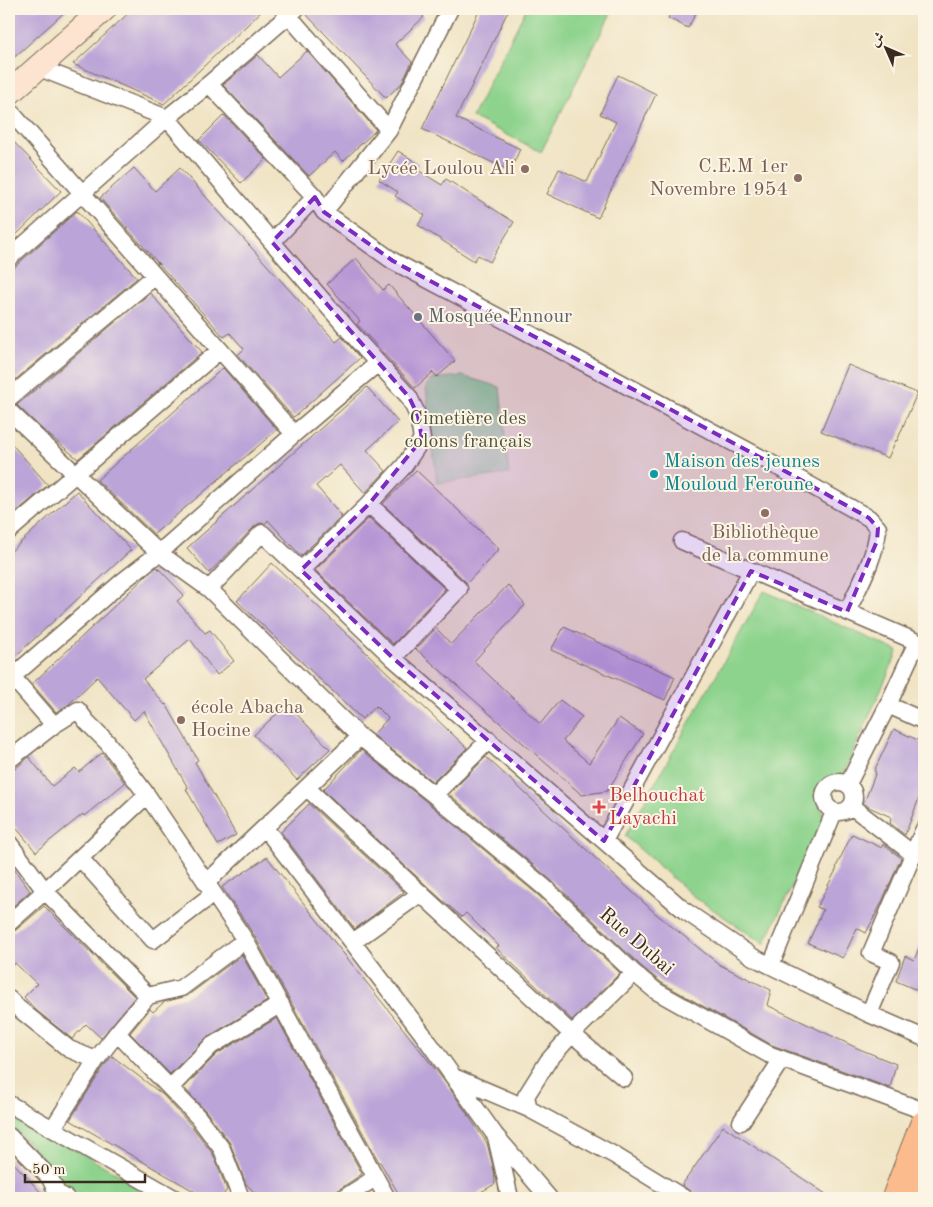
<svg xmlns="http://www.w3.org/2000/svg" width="933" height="1207" viewBox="0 0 933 1207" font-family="'Old Standard TT',Amiri,serif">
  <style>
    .green { fill: #8dd38d; stroke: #647e56 }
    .building { fill: #bba4d8 }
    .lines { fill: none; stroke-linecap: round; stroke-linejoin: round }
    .street-casing { stroke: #7a6b58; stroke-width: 19 }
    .secondary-casing { stroke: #7a6b58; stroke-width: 26 }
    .highway-casing { stroke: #7a6b58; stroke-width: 30 }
    .street { stroke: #fff; stroke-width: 16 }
    .secondary { stroke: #fde4d1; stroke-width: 24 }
    .highway { stroke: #fbbb8d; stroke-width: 28 }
    .marked { fill: #7b2cbf; fill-opacity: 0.2; stroke: #7b2cbf; stroke-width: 4; stroke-dasharray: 10 6; stroke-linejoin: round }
    .education-dot { fill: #8d6e63; stroke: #fcf5e5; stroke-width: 2 }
    .worship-dot { fill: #6b7280; stroke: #fcf5e5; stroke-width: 2 }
    .culture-dot { fill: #0f9aa8; stroke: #fcf5e5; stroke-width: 2 }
    .health-dot { fill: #e0444e; stroke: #fcf5e5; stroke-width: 2 }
    .labels { text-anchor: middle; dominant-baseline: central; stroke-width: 4; stroke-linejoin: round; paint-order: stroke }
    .education-label { font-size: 20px; fill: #785e54; stroke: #fcf5e5; text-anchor: end }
    .worship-label { font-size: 20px; fill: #5b616d; stroke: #fcf5e5; text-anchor: start }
    .park-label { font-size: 20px; fill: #50543a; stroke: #fcf5e5 }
    .culture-label { font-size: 20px; fill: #0d838f; stroke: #fcf5e5; text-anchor: start }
    .health-label { font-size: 20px; fill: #be3a42; stroke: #fcf5e5; text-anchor: start }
    .street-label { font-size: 20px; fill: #3b2a1e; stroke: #fcf5e5 }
  </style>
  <rect width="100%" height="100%" fill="#fcf5e5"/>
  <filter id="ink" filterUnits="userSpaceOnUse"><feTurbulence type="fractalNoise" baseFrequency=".02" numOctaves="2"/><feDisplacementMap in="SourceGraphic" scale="10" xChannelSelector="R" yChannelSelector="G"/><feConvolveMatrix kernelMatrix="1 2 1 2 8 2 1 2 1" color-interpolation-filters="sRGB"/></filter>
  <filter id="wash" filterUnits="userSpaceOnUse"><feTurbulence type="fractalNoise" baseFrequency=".0096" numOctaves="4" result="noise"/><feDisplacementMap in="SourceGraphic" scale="20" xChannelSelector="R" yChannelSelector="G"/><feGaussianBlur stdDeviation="1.12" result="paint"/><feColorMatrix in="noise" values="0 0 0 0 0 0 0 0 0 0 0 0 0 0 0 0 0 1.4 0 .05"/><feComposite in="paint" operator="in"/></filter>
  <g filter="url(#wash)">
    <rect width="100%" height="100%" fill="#f0e4c5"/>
    <path class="green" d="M526,9H613L541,152L472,117Z
      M462,376L500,387L509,474L437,483L426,387L432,379Z
      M764,591L898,651L847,766L842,775L827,778L819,786L820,804L825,820L764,944L693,896L625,836Z
      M9,1113L161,1198H88L68,1187L9,1122Z"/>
    <g id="blocks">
      <path class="building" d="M9,9H68L9,62Z
        M133,9H264L164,104L73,64Z
        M306,9H416L424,17L395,44L412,62L402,83L386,98L305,13Z
        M480,9H509L456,118L520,149L510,171L422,129Z
        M673,9H698L688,28L668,18Z
        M307,51L376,130L343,161L335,152L309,176L223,85L258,55L278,77Z
        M618,75L656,94L598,218L547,194L559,169L587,182L616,122L600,114Z
        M224,115L266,159L241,183L199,140Z
        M9,137L61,191L9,242Z
        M398,151L419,164L416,169L442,185L446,179L514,222L490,262L478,255L474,261L418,225L425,215L395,196L398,192L379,180Z
        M134,168L155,191L180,168L336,342L342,337L360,358L295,416L293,417L238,355L244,349L230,333L224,337L100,198Z
        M77,211L137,278L9,385V272Z
        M356,258L383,290L389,285L455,361L437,377L433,372L415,388L357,324L360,321L327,284Z
        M150,293L202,352L78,459L43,430L17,405Z
        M848,365L917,393L897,441L896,440L888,458L821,431Z
        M223,368L277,430L154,534L97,480Z
        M367,387L398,422L367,450L386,471L365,493L340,465L316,486L342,516L301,556L268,520L265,524L260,523L255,526L209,573L187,548Z
        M9,441L48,485L9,518Z
        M416,470L499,549L467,583L383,504Z
        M77,491L131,550L9,662V553Z
        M369,518L445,589L393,644L315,570Z
        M272,563L467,748L433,782L373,735L388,718L376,706L362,719L237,601Z
        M157,567L184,595L177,601L205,633L210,630L234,661L217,675L190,639L143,679L165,705L166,704L198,760L195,762L236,835L218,845L186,789L188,788L144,711L134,720L97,677L68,705L56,712L32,684L147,575Z
        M508,585L525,605L474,661L540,724L560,700L582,717L563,741L589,763L619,718L643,734L607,791L582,795L416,649L436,628L451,644Z
        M564,627L675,677L665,700L551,650Z
        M287,704L330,749L297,780L254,735Z
        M894,729L924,743V795L921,793L905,835L890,823L891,817L869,807L864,803L876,772L874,771Z
        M361,750L428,803L538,895L620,973L572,1020L496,948L499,946L466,913L462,917L441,899L323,790Z
        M102,753L125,783L84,816L83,814L36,852L9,819V774L29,757L52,786L75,768L79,772Z
        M486,757L655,913L720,965L771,990L767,1005L857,1048L896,1064L890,1088L772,1045L662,983L641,966L552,881L449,794Z
        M309,804L404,892L355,929L281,832Z
        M852,834L882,848L883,844L901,858L881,904L866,933L857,928L843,958L808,943L823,910L817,907L837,868L836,867Z
        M267,857L439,1074L455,1096L487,1143L494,1171L495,1184L470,1198H401L380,1162H379L254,935L222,887Z
        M9,862L30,891L9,910Z
        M44,906L135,997L101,1038L86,1024L72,1039L37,1011L24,997L37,984L15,963L9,970V933L16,930Z
        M924,937V993L896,981L905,956L914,960Z
        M242,955L267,1001L206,1038L170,1074L130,1033L150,1009L153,1012L164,1002L187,996Z
        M277,1018L362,1174L338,1190L335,1194L334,1198H260L246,1184L230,1143L206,1111L184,1088L217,1054Z
        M112,1056L162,1094L190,1124L213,1154L227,1190L221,1198H206L70,1120L104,1066Z
        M723,1126L832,1198H694L692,1193L682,1185Z
        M9,1158L46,1198H9Z"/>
    </g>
  </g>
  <g filter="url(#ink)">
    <use href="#blocks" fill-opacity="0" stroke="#7a6b58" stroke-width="1"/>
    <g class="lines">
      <defs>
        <path id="street" d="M288,15L389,130
          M37,67L167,118L272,242L365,349L409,397L418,416L422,439L404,466L369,504L301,570
          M209,84L315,197
          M9,110L294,434
          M324,212L389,130L450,9
          M272,242L315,197L324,212L393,261L521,329L767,461L869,518L878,528C876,557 859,586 847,612
          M9,258L167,118L209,84L296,9
          M9,398L155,276
          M9,411L159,553L209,589L360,737L434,795L545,888L634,973L656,991L768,1054L924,1111
          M369,504L459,589L393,658
          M9,531L220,350
          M682,541L924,645
          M209,589L262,533L393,658L685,911L753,957L869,1014L924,1038
          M9,673L54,725
          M12,677L123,581L159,553L294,434L378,363
          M888,705L924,721
          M9,760L54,725L78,710L87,722L107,742L147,795L245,940L387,1198
          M824 797a15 15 0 1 1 30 0a15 15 0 1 1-30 0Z
          M848,784L888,705L917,642
          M307,788L572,1034L624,1078
          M434,795L489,740
          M851,806L913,854
          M265,828L422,1033L495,1135L549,1198
          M604,841L751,571
          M9,843L45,891L148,996
          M80,858L153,940L213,894
          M206,883L360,737
          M9,923L45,891L147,795
          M353,942L421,893
          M771,965L834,812
          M9,999L18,1008L69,1049L96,1060L117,1033L198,1117L222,1149L241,1198
          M869,1014L891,962L871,953L924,829
          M117,1033L148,996L181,988L245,940
          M454,1077L529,1109L614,1155L684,1198
          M170,1088L211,1046L281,1004
          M9,1104L174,1198
          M529,1109L526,1096L548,1061L572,1034L634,973
          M741,1122L782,1059
          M53,1128L96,1060
          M9,1136L50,1178L57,1193L66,1198
          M496,1137L510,1198
          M344,1198L375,1178"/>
        <path id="secondary" d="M9,93L104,9"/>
        <path id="highway" d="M896,1198L924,1125
          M921,1198L924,1191"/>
      </defs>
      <use href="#street" class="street-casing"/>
      <use href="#secondary" class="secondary-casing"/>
      <use href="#highway" class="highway-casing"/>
      <use href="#street" class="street"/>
      <use href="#secondary" class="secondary"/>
      <use href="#highway" class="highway"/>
    </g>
  </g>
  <path class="marked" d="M315,197L324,212L393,261L767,461L869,518L878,528L877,541L847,612L751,571L604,841L393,658L301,570L369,504L422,439L418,416L409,397L272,242Z"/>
  <g class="education-dot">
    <circle cx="525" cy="169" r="5"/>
    <circle cx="798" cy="178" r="5"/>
    <circle cx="765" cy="513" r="5"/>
    <circle cx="181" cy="720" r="5"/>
  </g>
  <circle class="worship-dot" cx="418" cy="317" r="5"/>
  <circle class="culture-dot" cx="654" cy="474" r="5"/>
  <path class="health-dot" d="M596.5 799.5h5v5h5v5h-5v5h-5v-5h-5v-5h5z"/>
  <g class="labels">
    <g class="education-label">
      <text x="788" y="167">C.E.M 1er<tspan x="788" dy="23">Novembre 1954</tspan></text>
      <text x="515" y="169">Lycée Loulou Ali</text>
      <text x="765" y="533" text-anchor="middle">Bibliothèque<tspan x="765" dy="23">de la commune</tspan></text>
      <text x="191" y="708" text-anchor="start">école Abacha<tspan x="191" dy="23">Hocine</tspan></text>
    </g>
    <g class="worship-label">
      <text x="428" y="317">Mosquée Ennour</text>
    </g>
    <g class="park-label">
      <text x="468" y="419">Cimetière des<tspan x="468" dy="23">colons français</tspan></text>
    </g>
    <g class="culture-label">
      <text x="664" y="462">Maison des jeunes<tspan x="664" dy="23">Mouloud Feroune</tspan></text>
    </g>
    <g class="health-label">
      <text x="609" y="796">Belhouchat<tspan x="609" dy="23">Layachi</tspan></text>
    </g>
    <g class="street-label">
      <text transform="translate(636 942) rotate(41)">Rue Dubai</text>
    </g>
  </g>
  <rect width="933" height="1207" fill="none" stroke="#fcf5e5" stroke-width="30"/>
  <g transform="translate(886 48) rotate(315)" stroke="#fcf5e5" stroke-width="4" paint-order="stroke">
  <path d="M0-4L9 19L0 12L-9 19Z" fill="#3b2a1e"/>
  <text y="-8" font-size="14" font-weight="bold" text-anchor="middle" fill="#3b2a1e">ش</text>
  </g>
  <path d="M25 1174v8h120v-8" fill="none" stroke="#3b2a1e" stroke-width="2.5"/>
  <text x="32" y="1174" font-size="15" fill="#3b2a1e" stroke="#fcf5e5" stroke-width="4" paint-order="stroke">50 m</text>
</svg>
